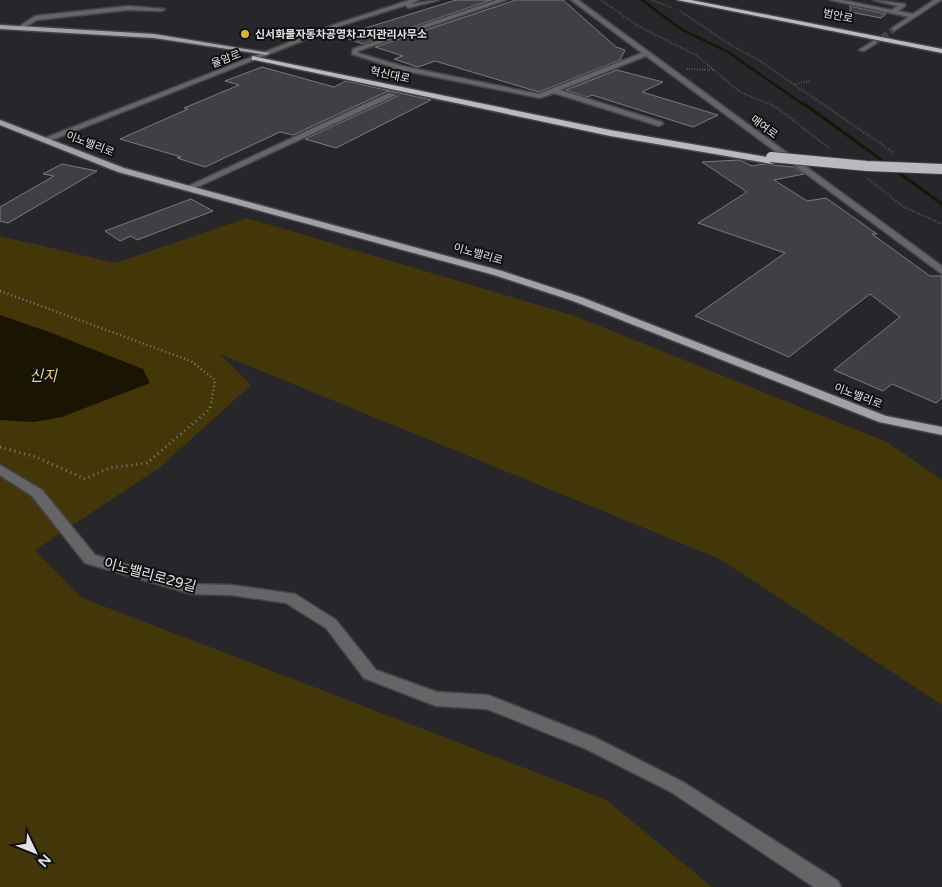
<svg xmlns="http://www.w3.org/2000/svg" width="942" height="887" viewBox="0 0 942 887" font-family="'Varela Round','Noto Sans KR',sans-serif">
  <style>
    .green { fill: #43370a }
    .water { fill: #1a1503 }
    .lines { fill: none; stroke-linecap: round; stroke-linejoin: round }
    .stream-far1 { stroke: #1a1503; stroke-width: 2.5 }
    .stream { stroke: #1a1503; stroke-width: 3 }
    .building { fill: #403f44; stroke: #7a7a7f }
    .minor-tunnel { stroke: #434347; stroke-width: 6; stroke-dasharray: 6 3; stroke-linecap: butt }
    .minor-casing { stroke: #454549; stroke-width: 3 }
    .major-casing { stroke: #454549; stroke-width: 3 }
    .highway-casing { stroke: #454549; stroke-width: 3 }
    .path-far2 { stroke: #7e7e81; stroke-width: 2; stroke-dasharray: 0.5 2; stroke-linecap: butt }
    .path-far1 { stroke: #7e7e81; stroke-width: 2.5; stroke-dasharray: 1 3; stroke-linecap: butt }
    .path { stroke: #7e7e81; stroke-width: 3; stroke-dasharray: 1 4; stroke-linecap: butt }
    .minor { fill: #656467; fill-rule: evenodd }
    .major { fill: #a2a1a6; fill-rule: evenodd }
    .highway { fill: #bab9bf; fill-rule: evenodd }
    .highway-bridge-casing { stroke: #454549; stroke-width: 12; stroke-linecap: butt }
    .highway-bridge { stroke: #bab9bf; stroke-width: 10 }
    .poi-dot { fill: #d7b434; stroke: #101012; stroke-width: 2 }
    .labels { text-anchor: middle; dominant-baseline: central; stroke-width: 4; stroke-linejoin: round; paint-order: stroke }
    .far-street-label { font-size: 11px; fill: #e2e2e5; stroke: #101012 }
    .far-poi-label { font-size: 11px; font-weight: bold; fill: #e2e2e5; stroke: #101012; text-anchor: start }
    .street-label { font-size: 14px; fill: #e2e2e5; stroke: #101012 }
    .water-label { font-size: 15px; font-style: italic; fill: #f2d67a; stroke: #101012 }
  </style>
  <rect width="100%" height="100%" fill="#27272b"/>
  <path class="green" d="M247,218L575,316L887,442L942,480V705L720,559L220,354L251,385L159,468L35,550L82,598L605,799L712,887H0V236L115,263Z"/>
  <path class="water" d="M0,315L49,332L143,369L150,383L62,417L34,422L0,420Z"/>
  <g class="lines">
    <path class="stream-far1" d="M642,0L681,29L728,52L804,105"/>
    <path class="stream" d="M803,103L942,204"/>
  </g>
  <path class="building" d="M456,0H491L363,44L340,36Z
    M516,0H563L616,47L625,50L620,60L539,92L435,61L418,67L394,59L403,56L375,47Z
    M850,6L886,14L881,18L850,12Z
    M262,67L334,87L346,81L431,100L336,148L305,139L398,96L388,91L293,135L280,132L205,167L177,158L181,157L120,139L188,109L184,108L239,85L225,81Z
    M617,70L663,82L642,92L718,115L693,127L592,95L587,97L566,90Z
    M739,160L752,166L763,164L794,167L804,174L774,180L807,201L826,198L877,234H872L930,276H942V398L936,403L892,384L883,391L834,370L900,317L870,294L789,357L695,316L785,253L698,223L747,192L702,162Z
    M62,164L97,171L8,223L0,221V207L54,176L43,174Z
    M191,199L213,211L137,240L131,236L120,241L105,231Z"/>
  <g class="lines">
    <path class="minor-tunnel" d="M875,42L894,29"/>
    <defs>
      <path id="minor" d="M410,0H419L410,4L439,0L408,8L406,5L340,26L47,142L40,140L336,24Z
        M497,0H506L358,51V53L402,66L539,94L642,53L571,0H578L942,266V274L646,56L560,90L662,122L663,124L659,126L554,93L540,98L401,70L352,54L353,49Z
        M830,0H842L891,10L898,6L873,0L905,4V6L898,11L913,14L934,0H941L894,31L892,28L909,17Z
        M128,6L165,9L162,11L128,10L37,20L22,29L17,28L35,16Z
        M875,40L877,43L864,51L859,50Z
        M389,93L396,95L191,190L184,188Z
        M0,465L42,490L95,555L192,584L231,585L295,594L336,620L376,670L437,692L488,695L596,738L683,782L838,881L841,887H814L671,792L584,748L487,709L436,706L364,678L326,628L286,603L231,595L192,594L85,563L32,496L0,475Z"/>
      <path id="major" d="M0,25L154,34L270,53L267,55L154,38L0,29Z
        M0,120L124,168L502,271L581,297L886,416L942,427V435L879,422L573,301L494,275L118,172L0,125Z"/>
      <path id="highway" d="M677,0H691L942,49V53Z
        M252,56L610,130L772,158L777,161L772,164L610,136L255,60H252Z"/>
    </defs>
    <use href="#minor" class="minor-casing"/>
    <use href="#major" class="major-casing"/>
    <use href="#highway" class="highway-casing"/>
    <path class="path-far2" d="M601,0L638,26L696,55L740,92L776,107L830,149
      M652,0L672,8
      M680,11L734,47L757,59L894,153
      M687,69L713,70
      M794,84L810,81
      M868,179L904,207L942,224"/>
    <path class="path-far1" d="M0,291L191,361L215,380L211,404"/>
    <path class="path" d="M0,447L36,457L85,479L109,468L147,463L210,409L211,403"/>
    <use href="#minor" class="minor"/>
    <use href="#major" class="major"/>
    <use href="#highway" class="highway"/>
    <defs>
      <path id="highway-bridge" d="M771,157L867,166L942,169"/>
    </defs>
    <use href="#highway-bridge" class="highway-bridge-casing"/>
    <use href="#highway-bridge" class="highway-bridge"/>
  </g>
  <circle class="poi-dot" cx="245" cy="34" r="5"/>
  <g class="labels">
    <g class="far-street-label">
      <text transform="translate(838 16) rotate(11)">범안로</text>
      <text transform="translate(226 59) rotate(-21)">율암로</text>
      <text transform="translate(390 75) rotate(12)">혁신대로</text>
      <text transform="translate(764 127) rotate(37)">매여로</text>
      <text transform="translate(90 144) rotate(21)">이노밸리로</text>
      <text transform="translate(478 254) rotate(16)">이노밸리로</text>
      <text transform="translate(858 396) rotate(21)">이노밸리로</text>
    </g>
    <g class="far-poi-label">
      <text x="255" y="34">신서화물자동차공영차고지관리사무소</text>
    </g>
    <g class="street-label">
      <text transform="translate(150 575) rotate(15)">이노밸리로29길</text>
    </g>
    <g class="water-label">
      <text x="43" y="376">신지</text>
    </g>
  </g>
  <g transform="translate(35 852) rotate(133)" stroke="#101012" stroke-width="4" paint-order="stroke">
  <path d="M0-4L9 19L0 12L-9 19Z" fill="#e2e2e5"/>
  <text y="-8" font-size="14" font-weight="bold" text-anchor="middle" fill="#e2e2e5">N</text>
  </g>
</svg>
